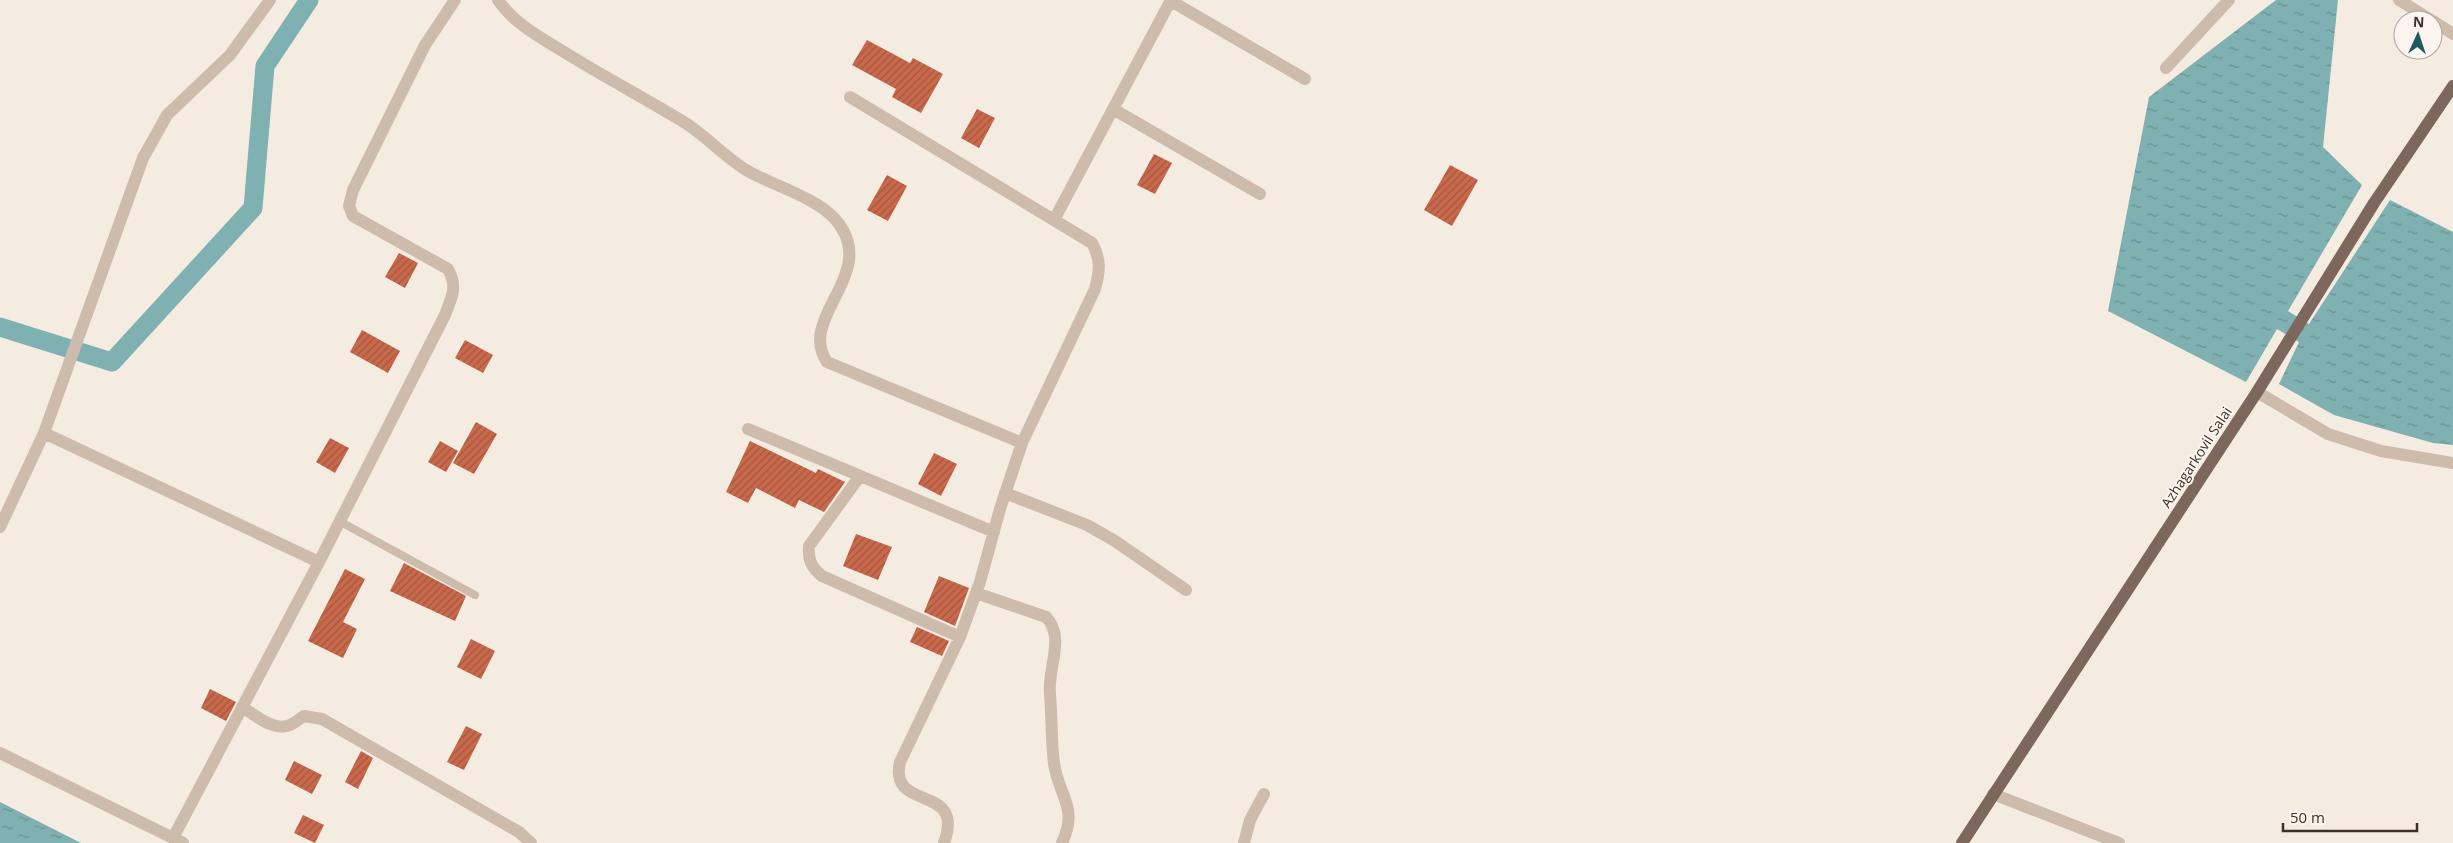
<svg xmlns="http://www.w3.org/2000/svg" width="2453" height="843" viewBox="0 0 2453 843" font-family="'Open Sans',sans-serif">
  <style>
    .water { fill: url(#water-ripples) }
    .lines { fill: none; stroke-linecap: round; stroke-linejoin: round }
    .canal { stroke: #7fb0b2; stroke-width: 19 }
    .building { fill: url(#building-hatch) }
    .service { stroke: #cdbbac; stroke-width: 8 }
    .minor { stroke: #cdbbac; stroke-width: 12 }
    .primary { stroke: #7d675c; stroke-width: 12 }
    .labels { text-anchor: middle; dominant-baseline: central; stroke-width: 4; stroke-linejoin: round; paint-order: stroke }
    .street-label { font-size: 14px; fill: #3b302b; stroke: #fbf5ee }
  </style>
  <defs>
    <pattern id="water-ripples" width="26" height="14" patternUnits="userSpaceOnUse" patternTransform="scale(1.25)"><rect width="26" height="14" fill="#7fb0b2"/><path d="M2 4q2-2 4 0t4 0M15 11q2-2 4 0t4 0" fill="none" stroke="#699091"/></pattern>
    <pattern id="building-hatch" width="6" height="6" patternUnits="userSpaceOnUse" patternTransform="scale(1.25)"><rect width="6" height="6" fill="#c8694b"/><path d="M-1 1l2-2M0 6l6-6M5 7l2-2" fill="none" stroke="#a4573f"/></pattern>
  </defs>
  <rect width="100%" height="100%" fill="#f4ebe1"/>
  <path class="water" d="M2276,0H2338L2323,147L2362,185L2288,311L2309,324L2390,200L2453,232V445L2433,443L2334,415L2279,384L2299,342L2277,329L2246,382L2108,311L2149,97Z
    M0,802L81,843H0Z"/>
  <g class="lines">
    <path class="canal" d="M0,327L112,362L253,208L265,66L309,0"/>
  </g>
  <path class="building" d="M867,40L910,63L913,58L943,74L921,113L892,97L896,89L852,65Z
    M977,109L995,118L979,148L961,138Z
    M1154,154L1172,163L1155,194L1137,185Z
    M1450,165L1478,180L1452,226L1424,210Z
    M887,175L907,186L888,221L867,210Z
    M399,253L418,263L405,288L385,277Z
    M362,330L400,351L388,373L350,352Z
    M465,340L493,355L483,373L455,358Z
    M476,422L497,434L474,474L453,463Z
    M330,438L349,448L335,473L316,462Z
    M440,441L458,451L446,472L428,462Z
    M750,441L816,473L818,469L845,482L824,512L799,500L795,508L756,488L748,503L726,492Z
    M934,453L957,464L941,496L918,484Z
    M856,534L892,547L878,580L843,566Z
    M404,563L466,596L455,621L390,591Z
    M345,569L365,579L343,622L357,629L343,658L308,641Z
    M939,576L969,588L955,626L924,612Z
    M917,627L949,641L942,656L910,642Z
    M471,639L495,651L481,679L457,667Z
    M210,689L236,702L226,721L201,708Z
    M466,726L482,734L464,770L447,762Z
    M361,751L373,758L358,789L345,782Z
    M294,761L322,775L312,794L285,780Z
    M303,815L324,825L315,843L294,833Z"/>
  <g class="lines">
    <path class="service" d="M339,521L475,595"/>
    <path class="minor" d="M498,0C515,25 545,40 569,55C608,79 648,100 687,124C708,138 725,157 746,170C772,185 815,197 835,219C882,272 796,317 827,362L1022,443
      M2399,0L2431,20
      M1171,1L1305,79
      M2433,21L2453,34
      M2166,68L2229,0
      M850,97L1092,243C1101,259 1100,271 1095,289L1022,443L1000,509L980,582L960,637L900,762C888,813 966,782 944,843
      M1113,109L1260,194
      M1054,220L1171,0
      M2257,392L2328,434L2381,451L2453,463
      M748,429L994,532
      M44,433L319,562
      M860,476L809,546C808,560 811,567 822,576L960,637
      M1005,493L1087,525L1115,541L1186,590
      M0,527L44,433L143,158L167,115L230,55L270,0
      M976,593L1046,617C1066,637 1047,669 1050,694C1052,717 1051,740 1054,763C1058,796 1079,806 1062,843
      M242,707C255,715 274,732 290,725C295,723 299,719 304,716L322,719L519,832L531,843
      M0,753L183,843
      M1993,794L2119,843
      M173,838L319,562L445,315C452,296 458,288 448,269L353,216L349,206L353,190L425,45L455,0
      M1244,843L1250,820L1264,794"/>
    <path class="primary" d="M1962,843L2257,392L2374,203L2453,86"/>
  </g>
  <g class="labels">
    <g class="street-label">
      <text transform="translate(2196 457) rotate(-57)">Azhagarkovil Salai</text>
    </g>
  </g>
  <g transform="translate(2418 35) rotate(3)"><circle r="24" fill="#fbf5ee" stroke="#aea6a0"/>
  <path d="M0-4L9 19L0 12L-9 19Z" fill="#1f5a5e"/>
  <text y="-8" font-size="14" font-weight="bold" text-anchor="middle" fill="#3b302b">N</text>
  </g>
  <path d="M2283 823v8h134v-8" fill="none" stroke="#3b302b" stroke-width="2.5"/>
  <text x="2290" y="823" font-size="15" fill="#3b302b" stroke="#fbf5ee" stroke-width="4" paint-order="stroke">50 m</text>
</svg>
